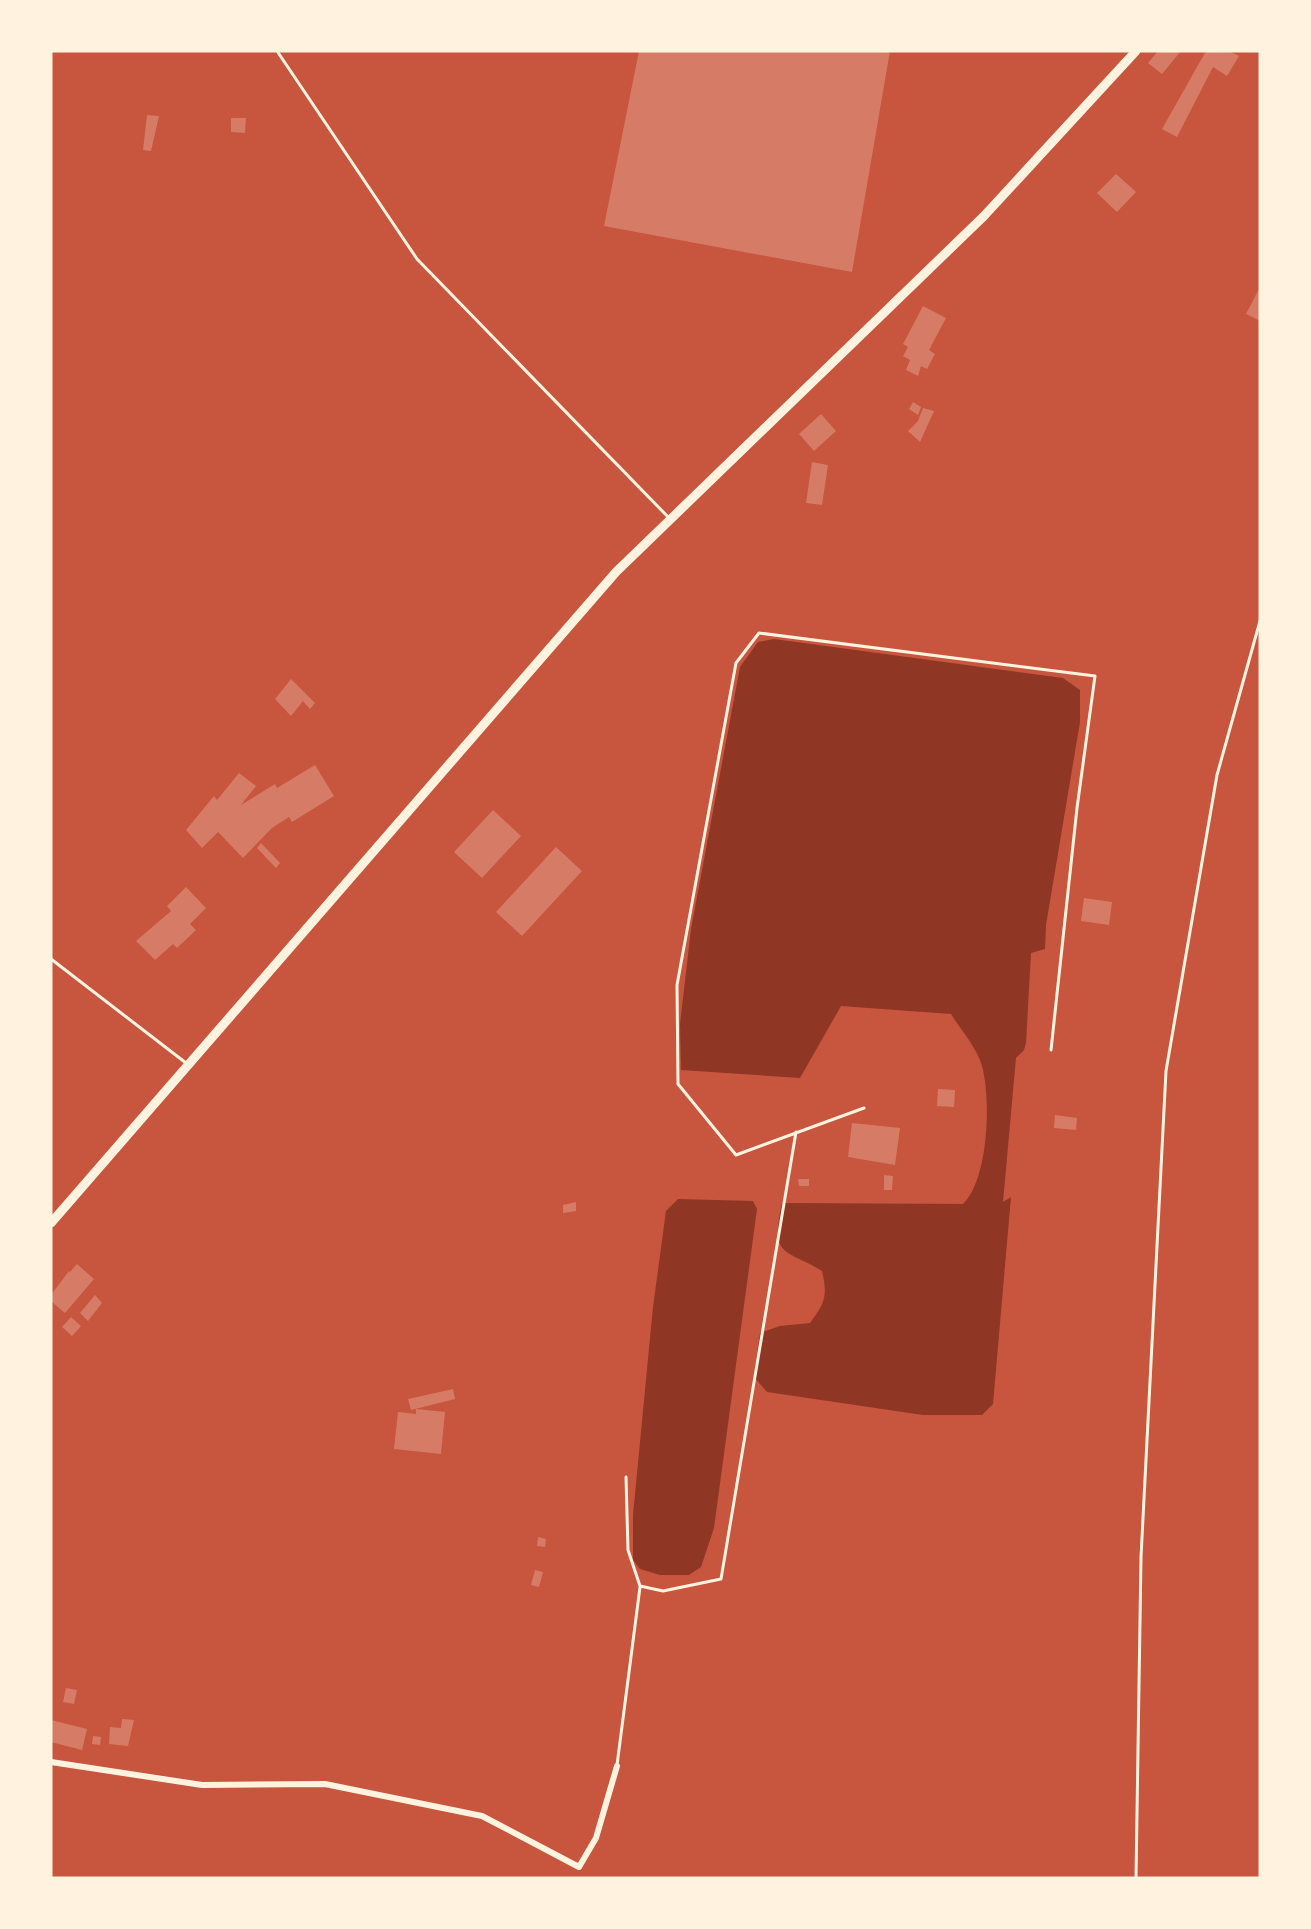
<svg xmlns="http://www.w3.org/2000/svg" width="1311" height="1929" viewBox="0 0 1311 1929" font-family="'Golos Text',sans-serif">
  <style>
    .water { fill: #8f3625 }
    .building { fill: #d67c66 }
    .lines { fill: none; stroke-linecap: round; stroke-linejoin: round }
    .path { stroke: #fff3e0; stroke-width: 3 }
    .service { stroke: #fff3e0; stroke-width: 3 }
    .minor { stroke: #fff3e0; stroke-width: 6 }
    .secondary { stroke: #fff3e0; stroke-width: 9 }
  </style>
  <rect width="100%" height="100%" fill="#c8553d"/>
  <path class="water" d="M774,639L1063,678L1080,690V722L1046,925L1045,949L1031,953L1026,1043L1024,1050L1016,1058L1003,1202L1011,1197L993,1404L982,1415H923L767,1392L754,1377L760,1333L780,1326L810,1323C825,1303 828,1296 822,1271C784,1248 770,1258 782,1203L963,1204C989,1179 991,1098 982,1066C977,1048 961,1030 951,1014L841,1006L800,1078L681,1070L680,1024L691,929L740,667L758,642Z
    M678,1199L753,1201L757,1209L714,1528L701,1567L689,1575H660L640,1569L633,1560V1515L653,1307L666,1211Z"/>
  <path class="building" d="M639,51H890L852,272L604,226Z
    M1158,51H1181L1162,74L1148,63Z
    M1206,51H1229L1239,56L1227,76L1213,67L1177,137L1162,129Z
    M147,115L159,116L151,151L143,150Z
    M231,118H246L245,133L231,132Z
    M1116,174L1136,192L1117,212L1097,193Z
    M1260,287V321L1246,314Z
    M923,306L946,318L929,350L935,354L927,369L921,366L918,376L906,370L910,360L903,356L908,347L903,344Z
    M913,402L921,407L918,415L909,409Z
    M923,408L934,411L920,442L908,431L918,421Z
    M821,414L836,431L814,451L799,434Z
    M812,462L828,465L822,505L806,503Z
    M291,679L315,703L310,709L303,701L291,716L275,699Z
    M315,765L334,796L292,822L289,817L272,828L243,858L218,832L202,848L186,830L214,796L217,800L239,773L256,786L241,805L275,784L277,788Z
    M493,810L521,836L482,878L454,852Z
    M261,843L280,863L276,868L257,848Z
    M556,847L582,871L522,936L496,912Z
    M186,887L206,908L190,924L196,930L177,948L173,944L155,960L136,941L171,911L167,906Z
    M1084,898L1112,902L1109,925L1081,921Z
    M938,1089L955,1090L954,1107L937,1106Z
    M1055,1115L1077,1118L1076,1130L1054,1128Z
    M852,1123L900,1128L895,1165L848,1157Z
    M884,1175L893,1176L892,1190H884Z
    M798,1179H809V1186H799Z
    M576,1202V1211L563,1213V1205Z
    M77,1264L94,1279L65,1313L51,1301V1295L69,1271L70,1272Z
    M95,1295L102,1303L88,1321L80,1313Z
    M71,1317L81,1326L72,1336L62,1327Z
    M453,1389L455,1399L411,1410L408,1399Z
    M416,1409L445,1412L441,1454L394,1449L398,1412L416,1414Z
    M538,1537L546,1539L545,1547L537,1546Z
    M535,1570L543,1572L539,1587L531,1585Z
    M66,1688L77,1690L74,1704L63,1702Z
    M122,1719L134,1720L128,1746L109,1744L110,1727L121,1728Z
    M51,1720L87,1729L82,1750L51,1742Z
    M93,1736L101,1737L100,1745L92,1744Z"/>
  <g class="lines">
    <path class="path" d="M1136,1878L1141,1557L1166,1071L1217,775L1260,621"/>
    <path class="service" d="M277,51L417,259L670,519
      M51,959L186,1063
      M864,1108L736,1155L678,1084L677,985L736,663L759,633L1095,676L1077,808L1051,1050
      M626,1477L628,1550L640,1586L663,1591L721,1579L796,1132
      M617,1765L640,1587"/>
    <path class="minor" d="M51,1762L202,1785L325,1784L482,1816L579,1867L596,1838L617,1766"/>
    <path class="secondary" d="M51,1223L616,572L984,216L1136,51"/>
  </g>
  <rect width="1311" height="1929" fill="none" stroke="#fff3e0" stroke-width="105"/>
</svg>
